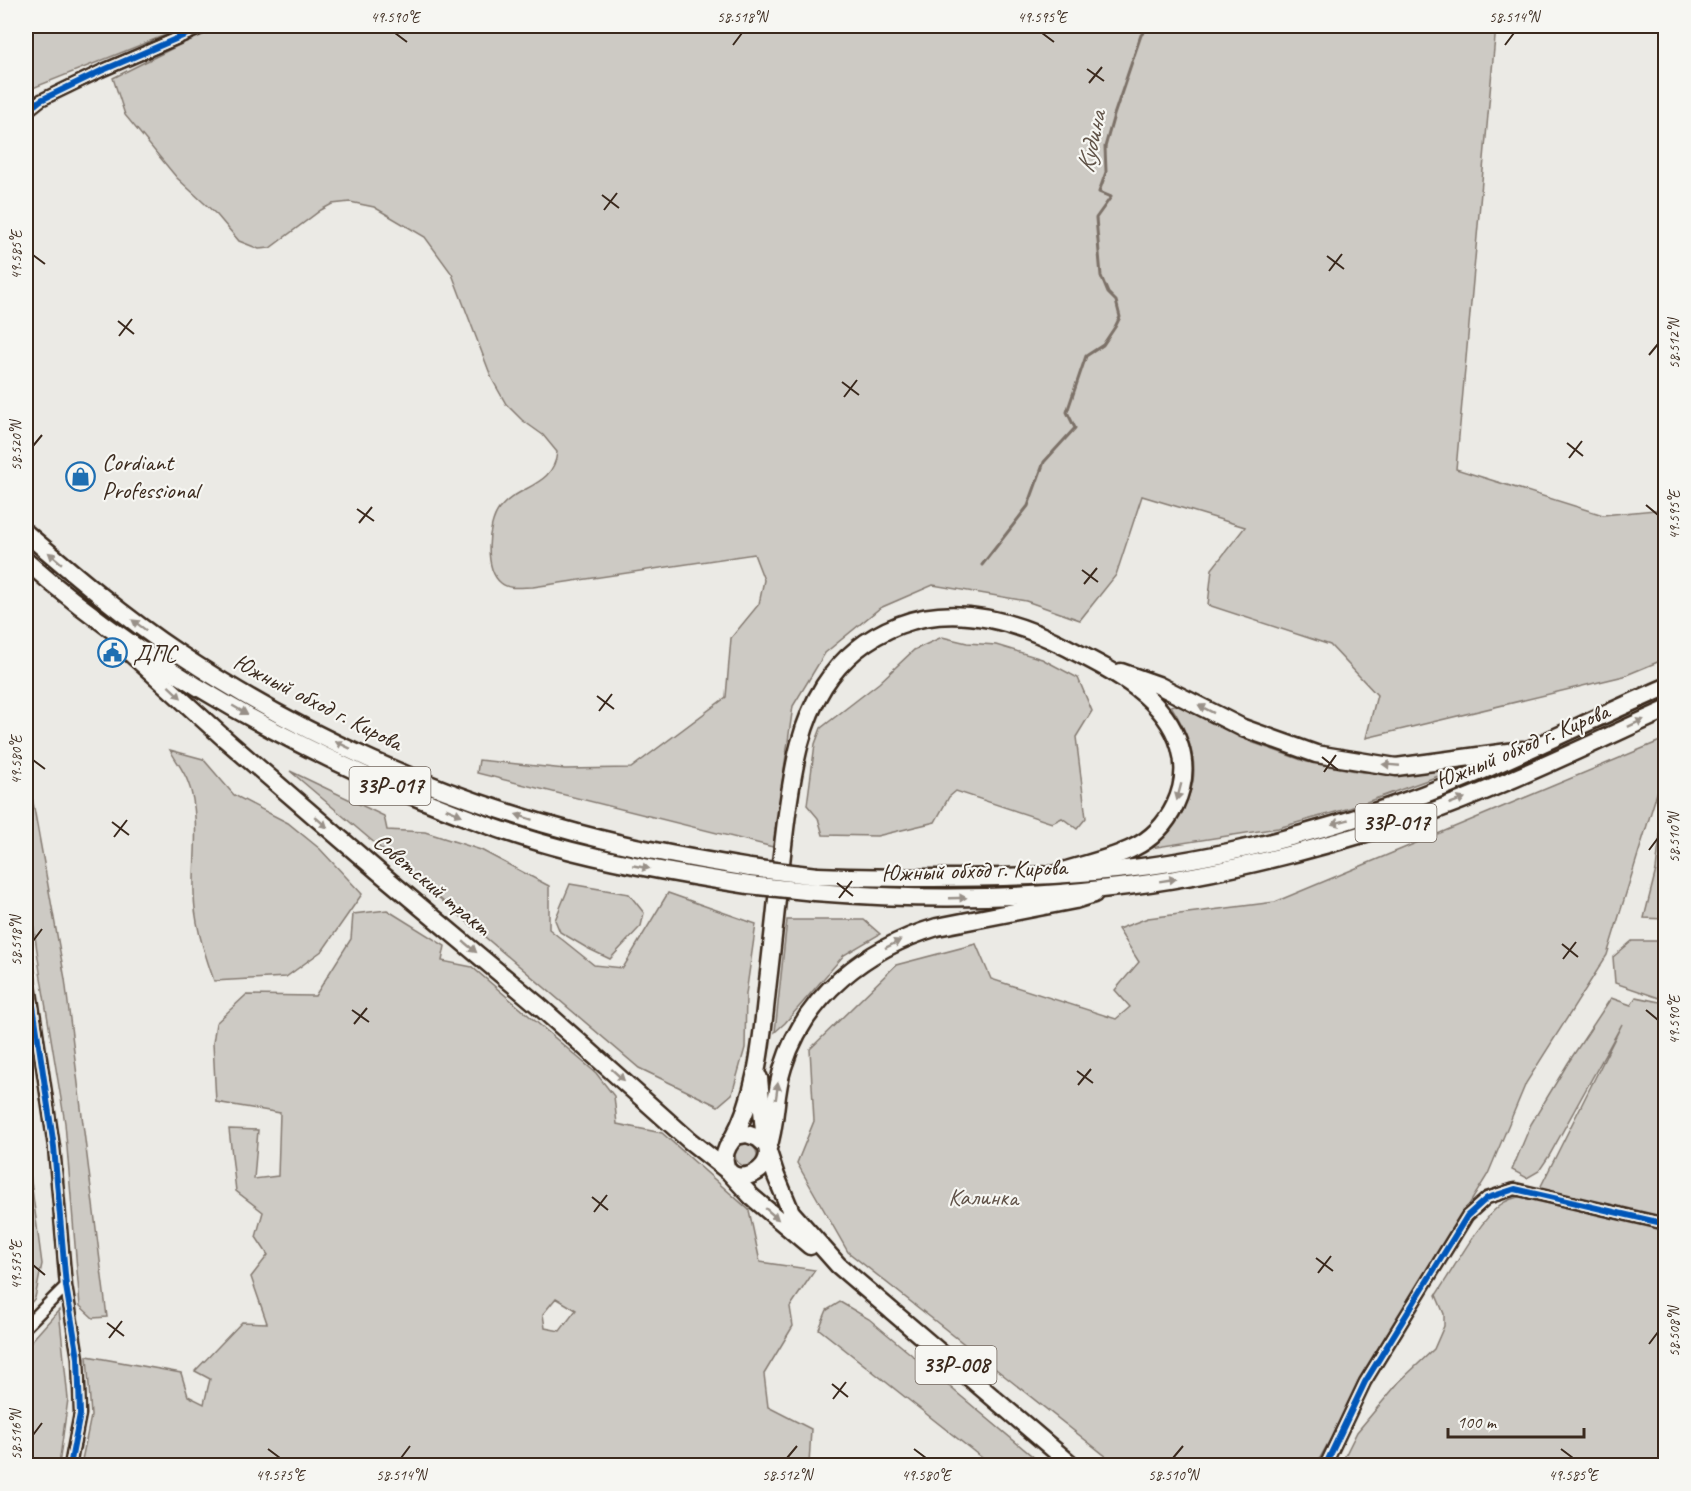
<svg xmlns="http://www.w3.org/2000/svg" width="1691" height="1491" viewBox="0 0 1691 1491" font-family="Caveat,sans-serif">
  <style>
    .green { fill: #cdcac4; stroke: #847a71; stroke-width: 1.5; fill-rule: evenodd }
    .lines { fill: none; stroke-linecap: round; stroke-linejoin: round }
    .stream { stroke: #7c7167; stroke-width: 3 }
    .minor-casing { stroke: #3b2a1e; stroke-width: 15 }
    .primary-casing { stroke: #3b2a1e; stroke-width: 21 }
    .trunk-casing { stroke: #3b2a1e; stroke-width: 21 }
    .minor { stroke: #f6f6f2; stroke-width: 10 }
    .primary { stroke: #f6f6f2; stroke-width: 16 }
    .trunk { stroke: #f6f6f2; stroke-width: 16 }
    .trunk-bridge-casing { stroke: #3b2a1e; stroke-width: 21; stroke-linecap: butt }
    .trunk-bridge { stroke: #f6f6f2; stroke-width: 16 }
    .cycleway-casing { stroke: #f6f6f2; stroke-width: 10 }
    .cycleway { stroke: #0057b8; stroke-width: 6 }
    .oneway { fill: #989088 }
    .ticks { fill: none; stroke: #3b2a1e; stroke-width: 2 }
    .labels { text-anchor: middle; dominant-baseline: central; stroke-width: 4.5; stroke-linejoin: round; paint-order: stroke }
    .shield { fill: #f6f6f2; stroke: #73675e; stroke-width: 1.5 }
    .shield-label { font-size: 22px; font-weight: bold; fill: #3b2a1e }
    .poi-label { font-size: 24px; fill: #3b2a1e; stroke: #f6f6f2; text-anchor: start }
    .street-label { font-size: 24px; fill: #3b2a1e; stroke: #f6f6f2 }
    .park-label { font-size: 24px; fill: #605248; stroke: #f6f6f2 }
    .water-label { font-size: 26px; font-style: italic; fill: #615449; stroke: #f6f6f2 }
    .neatline { fill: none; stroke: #3b2a1e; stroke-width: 2 }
    .ticks-label { font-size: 15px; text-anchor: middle; fill: #3b2a1e }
  </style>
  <rect width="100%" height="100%" fill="#ebeae5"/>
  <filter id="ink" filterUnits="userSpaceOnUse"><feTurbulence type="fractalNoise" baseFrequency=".0167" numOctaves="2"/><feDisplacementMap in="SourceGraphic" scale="12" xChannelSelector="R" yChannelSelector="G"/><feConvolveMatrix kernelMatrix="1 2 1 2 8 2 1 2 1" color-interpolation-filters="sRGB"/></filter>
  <g filter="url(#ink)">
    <path class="green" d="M26,26H188L30,89L26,94Z
      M217,26H1496L1456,469L1603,515L1665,509V659L1624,676L1366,738L1377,695L1330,645L1208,605L1212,569L1245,527L1142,496L1116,575L1080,620L1026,601L933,585L880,608L825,653L793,706L773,847L477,773L479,760L565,769L631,768L726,697L731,638L759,604L764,580L754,554L533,587C523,587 509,590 501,583C484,569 487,525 499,509C518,485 554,487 557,452L543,435L522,420L506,404L492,379L452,274L425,237L374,207L350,202L332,204L321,210L270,248L259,249L239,241L217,215L177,178L125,115L113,78Z
      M942,637L967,643L996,645L1042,659L1078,678L1092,711L1076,737L1086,818L1077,829L1062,818L1052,823L956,791L949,797L935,822L877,836L823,835L818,818L807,805L815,744L821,728L879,683L914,650Z
      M1177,704L1251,742L1307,762L1362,772L1414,774L1466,766L1350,808L1278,828L1151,848C1198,801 1209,765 1171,706Z
      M1665,739V767L1607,955L1526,1083L1488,1174L1388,1336L1316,1465H1117L848,1252L797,1163L814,1121L810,1049L896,965L976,944L991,979L1116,1019L1130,1007L1115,990L1139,962L1118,929L1148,918L1275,902Z
      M170,750L203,759L234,795L288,823L320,849L362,894L323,950L286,977L214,981C204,951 194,923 194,892C193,859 201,814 188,782C184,771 176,761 170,750Z
      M26,764L65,979L107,1317L93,1318L80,1306L65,1123L40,972L26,872Z
      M290,771L384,816L387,830L425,832L481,850L549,886V929L594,965L623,968L668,893L756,924L746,994L745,1048L732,1094L718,1106L639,1068Z
      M1665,808V915L1664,919L1644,918L1656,870L1661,826Z
      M570,884L629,894L644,913L641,926L610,959L587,948L560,932L555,920Z
      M387,910L445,946L442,961L472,967L596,1073L614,1096L617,1124L662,1133L749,1210L760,1262L815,1270L790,1307L793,1326L764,1374L768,1407L811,1429L809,1465H81L91,1416L87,1356L181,1373L188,1396L204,1404L210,1379L195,1371L242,1322L267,1323L251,1277L268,1255L256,1237L263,1212L236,1191L229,1129L258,1130L254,1179L278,1176L280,1113L216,1102L213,1043L216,1023L246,995L315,996L351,939L353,914ZM556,1298L576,1310L560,1331L545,1328L543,1314Z
      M787,920H864L880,934L844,955L785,1023L775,1032Z
      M1632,941H1659L1665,971V1000L1615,983L1613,957Z
      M1636,997L1665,1003V1223L1538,1192L1622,1024L1549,1156L1539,1171L1527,1178L1512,1170L1531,1124L1568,1063L1611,998L1631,1005Z
      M735 1155a11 11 0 1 1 22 0a11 11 0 1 1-22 0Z
      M26,1144L42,1264L35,1298L26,1309Z
      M1526,1195L1665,1228V1465L1340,1466L1357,1432L1399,1382L1434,1349L1444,1326V1314L1436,1295C1453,1270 1478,1223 1500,1205C1508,1199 1516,1197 1526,1195Z
      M840,1302L869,1319L1043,1465H991L819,1329L827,1310Z
      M59,1310L68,1399L59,1465H26V1347Z"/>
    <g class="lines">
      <path class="stream" d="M982,565L1028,506L1044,462L1075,428L1067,412L1086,356L1103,345L1115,327L1120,317L1116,301L1108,293L1101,276L1096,218L1111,197L1099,192L1106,172L1105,147L1114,115L1141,35L1150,26"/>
      <defs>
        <path id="minor" d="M26,112L41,100L101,71L206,26
          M26,958L54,1147L66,1286L78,1358L80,1414L70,1466
          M26,1326L66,1286
          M1325,1466L1365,1382L1467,1216L1487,1198L1515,1189L1666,1224"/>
        <path id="primary" d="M116,640L225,739L379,872L539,1006L690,1141L728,1171
          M1121,672L1158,685L1243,728L1316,754L1396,767L1523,750
          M759,1078L765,1142
          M747,1134L758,1138L766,1145C778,1172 729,1191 725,1162C723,1151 729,1143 736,1136Z
          M732,1140C759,1092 762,1035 768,981C775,923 780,864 788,806C794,765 801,722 824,686C842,658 868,637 899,625C956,603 1016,621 1068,648C1111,670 1165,696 1180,747C1192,786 1170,830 1133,848C1111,859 1084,864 1060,872
          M768,1148C777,1122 774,1094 783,1067C805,995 867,948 937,927L1075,900L1094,894
          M768,1152L776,1176L791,1212L838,1265L1073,1466
          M730,1173L752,1197L810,1246"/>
        <path id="trunk" d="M26,533C75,575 124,617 178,653C300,735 440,797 581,834C637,849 693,859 750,868
          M26,561C138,660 271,736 408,794C456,814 504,833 553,846C618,864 683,875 749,885
          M817,876C909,879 1002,880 1094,872C1197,864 1306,837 1403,802C1493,770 1578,725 1666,687
          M815,892C914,900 1012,900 1110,888C1212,877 1313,851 1411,819C1498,789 1582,748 1666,710"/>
      </defs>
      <use href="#minor" class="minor-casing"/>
      <use href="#primary" class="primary-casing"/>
      <use href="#trunk" class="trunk-casing"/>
      <use href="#minor" class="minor"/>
      <use href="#primary" class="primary"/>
      <use href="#trunk" class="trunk"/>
      <defs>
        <path id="trunk-bridge" d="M750,868L817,876
          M749,885L815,892"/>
      </defs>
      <use href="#trunk-bridge" class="trunk-bridge-casing"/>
      <use href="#trunk-bridge" class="trunk-bridge"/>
      <defs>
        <path id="cycleway" d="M26,112L41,100L101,71L206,26
          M26,958L54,1147L66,1286L78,1358L80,1414L70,1466
          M1325,1466L1365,1382L1467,1216L1487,1198L1515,1189L1666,1224"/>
      </defs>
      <use href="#cycleway" class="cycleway-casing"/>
      <use href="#cycleway" class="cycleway"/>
    </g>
    <defs><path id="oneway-solid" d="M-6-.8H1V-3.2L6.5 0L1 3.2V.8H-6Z" transform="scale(1.5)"/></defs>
    <g class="oneway">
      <use href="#oneway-solid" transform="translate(55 558) rotate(-140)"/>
      <use href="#oneway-solid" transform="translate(139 625) rotate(-143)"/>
      <use href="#oneway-solid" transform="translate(175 692) rotate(43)"/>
      <use href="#oneway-solid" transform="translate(1206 709) rotate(-153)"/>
      <use href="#oneway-solid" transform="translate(240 710) rotate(30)"/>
      <use href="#oneway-solid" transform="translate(1636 723) rotate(-25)"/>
      <use href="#oneway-solid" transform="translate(343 745) rotate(-154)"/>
      <use href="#oneway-solid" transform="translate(1391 765) rotate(-175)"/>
      <use href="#oneway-solid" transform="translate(1179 792) rotate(105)"/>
      <use href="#oneway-solid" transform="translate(1457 801) rotate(-21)"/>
      <use href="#oneway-solid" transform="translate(454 812) rotate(22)"/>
      <use href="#oneway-solid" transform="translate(524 817) rotate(-162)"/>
      <use href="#oneway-solid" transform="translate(321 822) rotate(41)"/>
      <use href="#oneway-solid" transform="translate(1340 822) rotate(164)"/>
      <use href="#oneway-solid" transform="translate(641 867) rotate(11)"/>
      <use href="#oneway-solid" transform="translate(1168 880) rotate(-9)"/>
      <use href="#oneway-solid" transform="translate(958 898) rotate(-2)"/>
      <use href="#oneway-solid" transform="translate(893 944) rotate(-27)"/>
      <use href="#oneway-solid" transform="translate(470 947) rotate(40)"/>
      <use href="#oneway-solid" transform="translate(618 1075) rotate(42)"/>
      <use href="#oneway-solid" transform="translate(777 1091) rotate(-82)"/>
      <use href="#oneway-solid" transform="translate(772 1214) rotate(41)"/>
    </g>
  </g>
  <path class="ticks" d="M395,33L407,42M1042,33L1054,42M733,45L742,33M1505,45L1514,33M1087,69L1104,81M1089,83L1102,67M602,195L619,208M604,210L617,193M33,255L45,264M1327,256L1344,269M1329,271L1342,254M118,321L134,334M119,336L132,319M1649,355L1658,344M842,382L859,395M844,397L857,380M1567,443L1583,456M33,446L42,435M1569,458L1582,441M1646,505L1658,515M357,509L374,521M359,523L372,507M1082,570L1098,582M1084,584L1097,568M597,696L614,709M599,711L612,694M1322,757L1338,770M33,760L45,769M1324,772L1336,755M112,822L129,835M114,837L127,820M1649,850L1658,838M837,883L853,896M839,898L852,881M33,941L42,929M1562,944L1578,957M1563,959L1576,942M352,1010L369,1022M1646,1010L1658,1020M354,1024L367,1008M1077,1071L1093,1083M1078,1085L1091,1069M592,1197L608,1210M594,1212L607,1195M1316,1258L1333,1271M33,1265L45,1275M1318,1273L1331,1256M107,1323L124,1336M109,1338L122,1321M1649,1344L1658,1332M832,1384L848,1397M833,1399L846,1382M33,1435L42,1423M268,1449L280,1458M914,1449L926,1458M1561,1449L1573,1458M401,1458L410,1446M787,1458L797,1446M1173,1458L1183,1446"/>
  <defs>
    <symbol id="shop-ring" viewBox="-11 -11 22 22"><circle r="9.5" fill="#f6f6f2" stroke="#1f6fb2" stroke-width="1.5"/><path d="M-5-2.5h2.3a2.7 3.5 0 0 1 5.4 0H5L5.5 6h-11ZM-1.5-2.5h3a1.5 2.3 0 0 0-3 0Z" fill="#1f6fb2"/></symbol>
    <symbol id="civic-ring" viewBox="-11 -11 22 22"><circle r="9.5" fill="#f6f6f2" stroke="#1f6fb2" stroke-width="1.5"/><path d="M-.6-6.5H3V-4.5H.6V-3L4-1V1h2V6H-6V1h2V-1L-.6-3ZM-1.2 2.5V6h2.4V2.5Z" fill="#1f6fb2"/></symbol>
  </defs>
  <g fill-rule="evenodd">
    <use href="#shop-ring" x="64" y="460" width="33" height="33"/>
    <use href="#civic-ring" x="96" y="636" width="33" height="33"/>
  </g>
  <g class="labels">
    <g class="shield">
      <rect x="349.5" y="767" width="81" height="38" rx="4.5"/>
      <rect x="1355.5" y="804" width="81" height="38" rx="4.5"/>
      <rect x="915.5" y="1346" width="81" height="38" rx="4.5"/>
    </g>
    <g class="shield-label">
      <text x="390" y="786">33Р-017</text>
      <text x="1396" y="823">33Р-017</text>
      <text x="956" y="1365">33Р-008</text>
    </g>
    <g class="poi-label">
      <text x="102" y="462">Cordiant<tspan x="102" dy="28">Professional</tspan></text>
      <text x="133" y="653">ДПС</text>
    </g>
    <g class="street-label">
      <text transform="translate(318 702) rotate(27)">Южный обход г. Кирова</text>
      <text transform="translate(1522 746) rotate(-23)">Южный обход г. Кирова</text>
      <text transform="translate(974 870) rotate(-2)">Южный обход г. Кирова</text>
      <text transform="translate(432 884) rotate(40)">Советский тракт</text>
    </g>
    <g class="park-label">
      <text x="983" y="1197">Калинка</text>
    </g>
    <g class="water-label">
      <text transform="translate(1091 142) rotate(-78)">Кудина</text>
    </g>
  </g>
  <rect width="1691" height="1491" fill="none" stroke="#f6f6f2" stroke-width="66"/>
  <path d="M1448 1428v9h136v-9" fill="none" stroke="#3b2a1e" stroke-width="3"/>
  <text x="1457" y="1428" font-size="18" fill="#3b2a1e" stroke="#f6f6f2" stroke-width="4.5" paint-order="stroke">100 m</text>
  <rect x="33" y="33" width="1625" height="1425" class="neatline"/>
  <g class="ticks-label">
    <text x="395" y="22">49.590°E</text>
    <text x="742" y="22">58.518°N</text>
    <text x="1042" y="22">49.595°E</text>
    <text x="1514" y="22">58.514°N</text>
    <text transform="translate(16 255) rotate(-90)" y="5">49.585°E</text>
    <text transform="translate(1674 344) rotate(-90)" y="5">58.512°N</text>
    <text transform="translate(16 446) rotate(-90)" y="5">58.520°N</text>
    <text transform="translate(1674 515) rotate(-90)" y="5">49.595°E</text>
    <text transform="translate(16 760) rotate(-90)" y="5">49.580°E</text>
    <text transform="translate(1674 838) rotate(-90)" y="5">58.510°N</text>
    <text transform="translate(16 941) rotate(-90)" y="5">58.518°N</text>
    <text transform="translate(1674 1020) rotate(-90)" y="5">49.590°E</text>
    <text transform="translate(16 1265) rotate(-90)" y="5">49.575°E</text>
    <text transform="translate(1674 1332) rotate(-90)" y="5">58.508°N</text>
    <text transform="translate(16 1435) rotate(-90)" y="5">58.516°N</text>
    <text x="280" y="1480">49.575°E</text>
    <text x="401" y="1480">58.514°N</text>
    <text x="787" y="1480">58.512°N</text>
    <text x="926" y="1480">49.580°E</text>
    <text x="1173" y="1480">58.510°N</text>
    <text x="1573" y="1480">49.585°E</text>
  </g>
</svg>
